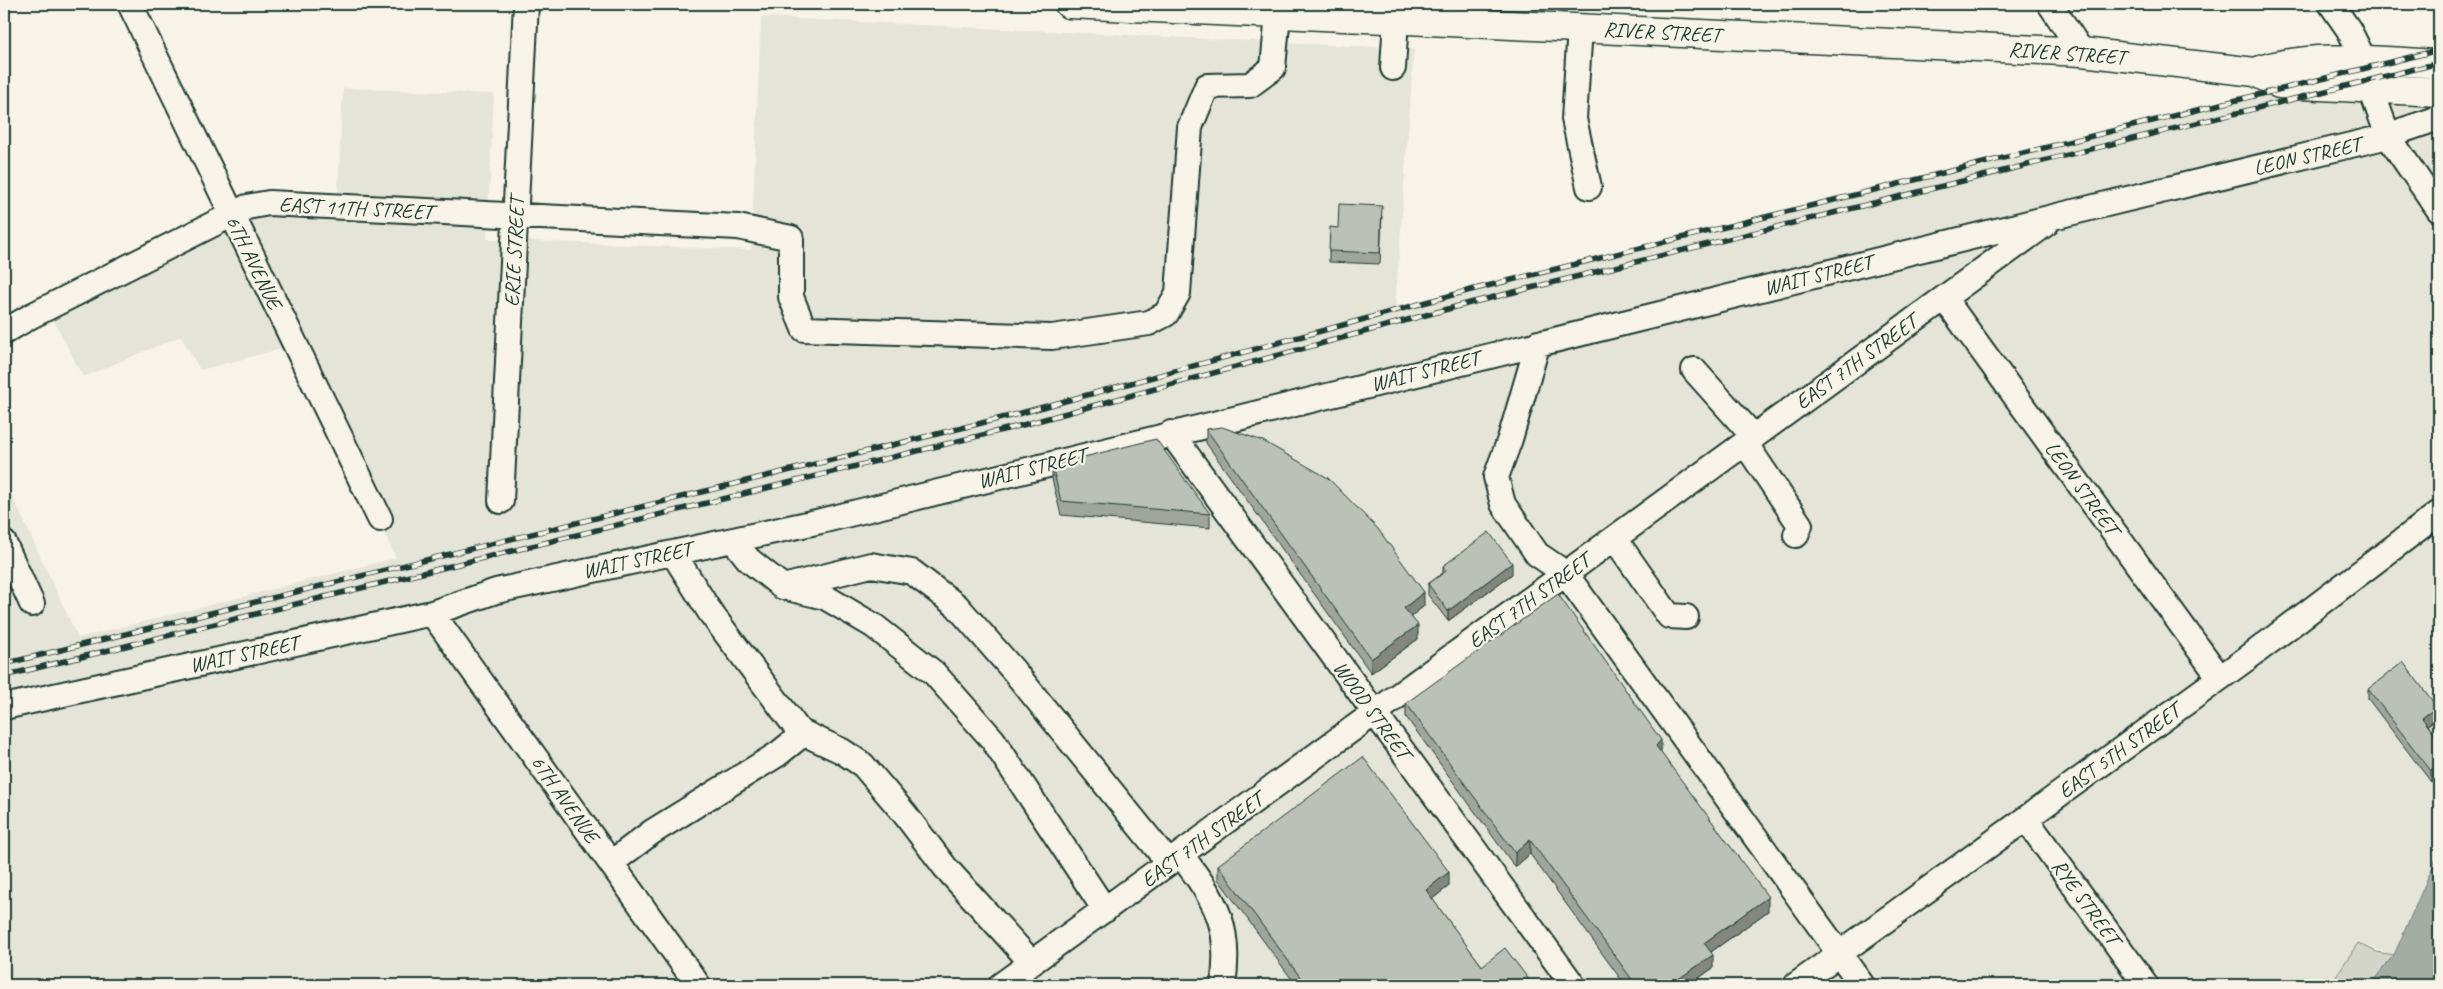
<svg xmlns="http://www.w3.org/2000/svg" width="2443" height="989" viewBox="0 0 2443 989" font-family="Caveat,sans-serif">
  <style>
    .built { fill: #e5e4d9 }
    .green { fill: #d3d5ca; stroke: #79897f }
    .water { fill: #a4ada3; stroke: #6f8077 }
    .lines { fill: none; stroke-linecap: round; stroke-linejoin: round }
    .minor-casing { stroke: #1f3d34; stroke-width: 28 }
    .major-casing { stroke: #1f3d34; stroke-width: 31 }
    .minor { stroke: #f7f3e8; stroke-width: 24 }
    .major { stroke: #f7f3e8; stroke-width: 28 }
    .rail-casing { stroke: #1f3d34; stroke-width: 5.5 }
    .rail { stroke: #f7f3e8; stroke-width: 4; stroke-dasharray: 11; stroke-linecap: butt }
    .wall { fill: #a1a69d; stroke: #1f3d34 }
    .shaded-wall { fill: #83877f; stroke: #1f3d34 }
    .building { fill: #bbc1b6; stroke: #1f3d34 }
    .labels { text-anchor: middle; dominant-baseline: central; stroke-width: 4.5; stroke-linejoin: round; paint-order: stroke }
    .street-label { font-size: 21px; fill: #1f3d34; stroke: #f7f3e8 }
  </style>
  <rect width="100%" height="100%" fill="#f7f3e8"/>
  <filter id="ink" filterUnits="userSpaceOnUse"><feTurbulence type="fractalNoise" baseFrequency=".02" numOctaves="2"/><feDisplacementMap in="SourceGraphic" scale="10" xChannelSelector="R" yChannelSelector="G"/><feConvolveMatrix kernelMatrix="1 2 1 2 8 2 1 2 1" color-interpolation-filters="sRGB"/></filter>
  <g filter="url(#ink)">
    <path class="built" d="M761,17L1414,49L1395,311L2439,49V852L2394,955L2358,943L2330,985H4V478L78,638L396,558L296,345L200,370L181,336L83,377L49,311L225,201L337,207L343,88L494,94L487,239L751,250Z"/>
    <path class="green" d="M2358,943L2377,952L2394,955L2370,985H2330Z"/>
    <path class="water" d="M2439,852V985H2370L2394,955Z"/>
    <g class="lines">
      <defs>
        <path id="minor" d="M130,4L380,519
          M2050,4L2082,52
          M2331,4L2349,30L2364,60L2371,89L2388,136L2439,210
          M1580,28L1574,119L1589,187
          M1393,68L1396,19
          M1944,298L2220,678
          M4,332L31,316L247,207L269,203L738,227L791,238V297L804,329L1052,337L1149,323L1166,314L1178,293L1190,127L1207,86L1250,85L1273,68L1278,14
          M1538,343L1510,439L1496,477L1503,504L1537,554L1565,573L1862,985
          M1694,370L1754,437
          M1171,433L1573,985
          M1745,443L1800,525L1796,535
          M501,501L526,4
          M1615,539L1669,616L1686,617
          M733,540L749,560L783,587L825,597L874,626L934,673L993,740L1105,910
          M4,543L32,604
          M673,553L710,612L799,731L842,751L863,765L904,813L945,867L1032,963
          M787,586L871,565L912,572L957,606L1014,671L1169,863
          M432,613L698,985
          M4,707L432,613L496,591L821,521L2057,216L2380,138L2439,118
          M2026,819L2146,985
          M1181,855C1216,901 1232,926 1223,985
          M611,863L652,832L778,754L803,734
          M1001,985L2047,223
          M1796,985L2253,654L2439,513"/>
        <path id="major" d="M1069,4L2082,52L2255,72L2279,84L2439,92
          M2255,72C2308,52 2382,61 2439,64"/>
      </defs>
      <use href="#minor" class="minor-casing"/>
      <use href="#major" class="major-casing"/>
      <use href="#minor" class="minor"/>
      <use href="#major" class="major"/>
      <defs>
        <path id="rail" d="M4,664L1014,415L1467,291L2439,50
          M4,676L1019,426L1470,303L2439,63"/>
      </defs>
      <use href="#rail" class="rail-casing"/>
      <use href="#rail" class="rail"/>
    </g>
    <path class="wall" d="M1382,216L1380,264L1329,262V251L1338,228Z
      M1206,429L1424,606L1411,616L1418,639L1371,673L1206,443Z
      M1052,465L1210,514V528L1061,515L1052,479Z
      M1443,566L1512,574L1448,621L1428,595V584L1443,573Z
      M2368,689L2437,718L2428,725L2439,740L2431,782L2368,699Z
      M1406,703L1661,753L1768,911L1711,952L1713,968L1689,985H1625L1530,854L1515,867L1406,717Z
      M1218,865L1449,886L1432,899L1482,966L1533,985H1296L1218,879Z"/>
    <path class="shaded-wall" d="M1512,563V574L1448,621V611Z
      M1424,592V606L1404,622V608Z
      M1418,625V639L1371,673V659Z
      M2437,707V718L2422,729V718Z
      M1661,740V754L1656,746Z
      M2439,765V776L2431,782V771Z
      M1530,840V854L1515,867V853Z
      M1449,872V886L1426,904V890Z
      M1768,897V911L1704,957V943Z
      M1713,955V968L1689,985H1670Z"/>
    <path class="building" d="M1339,204L1382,206L1380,253L1329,251L1330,227L1338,228Z
      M1222,427L1263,441L1328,478L1378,529L1424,592L1404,608L1418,625L1371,659L1206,429Z
      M1156,439L1210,514L1061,501L1052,465Z
      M1489,532L1512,563L1448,611L1428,584L1446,571L1443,566Z
      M1558,594L1661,740L1656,746L1768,897L1704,943L1713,955L1670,985H1636L1530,840L1515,853L1406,703Z
      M2403,662L2437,707L2422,718L2439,740V765L2431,771L2368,689Z
      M1363,757L1449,872L1426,890L1482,966L1505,948L1533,985H1306L1218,865Z"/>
  </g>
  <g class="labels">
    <g class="street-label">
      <text transform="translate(1662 32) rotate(3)">RIVER STREET</text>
      <text transform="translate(2067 53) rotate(4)">RIVER STREET</text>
      <text transform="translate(2307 156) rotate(-13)">LEON STREET</text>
      <text transform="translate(356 208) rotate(3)">EAST 11TH STREET</text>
      <text transform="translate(514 252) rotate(-87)">ERIE STREET</text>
      <text transform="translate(254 262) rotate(64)">6TH AVENUE</text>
      <text transform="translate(1818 275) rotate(-14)">WAIT STREET</text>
      <text transform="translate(1856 362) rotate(-36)">EAST 7TH STREET</text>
      <text transform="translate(1425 371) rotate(-14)">WAIT STREET</text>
      <text transform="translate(1032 468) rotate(-14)">WAIT STREET</text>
      <text transform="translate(2082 488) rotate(54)">LEON STREET</text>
      <text transform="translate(637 560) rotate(-12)">WAIT STREET</text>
      <text transform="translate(1529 601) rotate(-36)">EAST 7TH STREET</text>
      <text transform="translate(244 654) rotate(-12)">WAIT STREET</text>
      <text transform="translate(1372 710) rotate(54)">WOOD STREET</text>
      <text transform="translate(2119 751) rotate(-36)">EAST 5TH STREET</text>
      <text transform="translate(565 799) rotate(55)">6TH AVENUE</text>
      <text transform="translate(1202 840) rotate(-36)">EAST 7TH STREET</text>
      <text transform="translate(2086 902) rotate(54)">RYE STREET</text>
    </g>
  </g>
  <rect width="2443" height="989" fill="none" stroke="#f7f3e8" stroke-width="20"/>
  <rect x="10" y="10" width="2423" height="969" fill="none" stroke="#1f3d34" stroke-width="2" filter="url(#ink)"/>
</svg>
